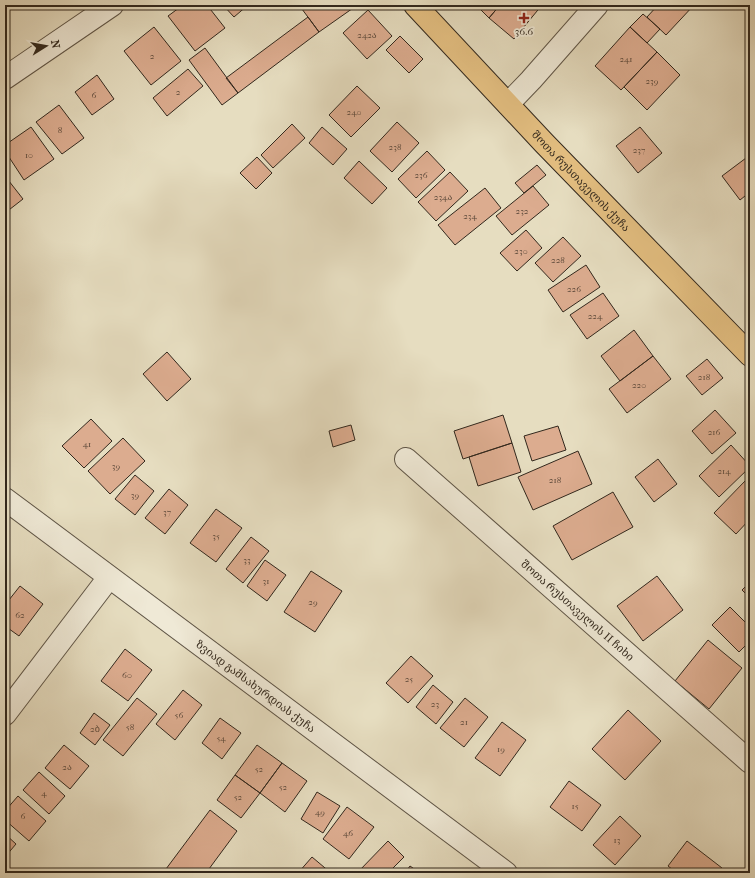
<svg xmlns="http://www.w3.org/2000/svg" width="755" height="878" viewBox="0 0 755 878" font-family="'IM FELL French Canon','Noto Serif Georgian',serif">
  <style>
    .building { fill: #dcac8f; stroke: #32281d }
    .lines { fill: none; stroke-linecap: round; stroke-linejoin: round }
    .minor-casing { stroke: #5f5546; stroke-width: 24 }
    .major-casing { stroke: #32281d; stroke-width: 24 }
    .minor { stroke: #efe9d6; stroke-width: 22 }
    .major { stroke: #e3be80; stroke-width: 22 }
    .poi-dot { fill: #8f2418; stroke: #efe9d6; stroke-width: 1.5 }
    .labels { text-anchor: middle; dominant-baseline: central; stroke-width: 3.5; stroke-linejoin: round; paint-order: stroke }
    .number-label { font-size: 9px; fill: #5c493a }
    .poi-label { font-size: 11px; fill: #32281d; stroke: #efe9d6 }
    .street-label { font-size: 11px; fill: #32281d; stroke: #efe9d6 }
  </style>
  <rect width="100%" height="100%" fill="#e6ddc0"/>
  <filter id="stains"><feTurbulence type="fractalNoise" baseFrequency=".005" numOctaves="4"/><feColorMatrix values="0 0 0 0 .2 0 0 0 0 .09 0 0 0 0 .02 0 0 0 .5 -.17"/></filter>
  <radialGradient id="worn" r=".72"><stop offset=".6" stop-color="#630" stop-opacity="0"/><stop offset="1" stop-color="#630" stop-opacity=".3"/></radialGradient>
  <path class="building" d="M183,5H207L225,28L195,51L168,16Z
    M223,5H248L234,17Z
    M299,5H355L356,6L319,32Z
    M476,5H500L489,18Z
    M500,5H542L514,39L489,18Z
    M658,5H694L666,35L647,17Z
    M368,10L392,36L367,59L343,33Z
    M643,14L660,29L647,43L630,27Z
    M308,17L319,32L238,93L226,78Z
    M154,27L181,61L151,85L124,51Z
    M630,27L657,52L621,90L595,66Z
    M400,36L423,59L409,73L386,50Z
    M205,48L238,93L222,105L189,60Z
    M657,52L680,75L647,110L624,87Z
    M188,69L203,86L167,116L153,98Z
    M97,75L114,99L92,115L75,92Z
    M357,86L380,108L351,137L329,115Z
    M59,105L84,138L62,154L36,122Z
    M397,122L419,143L392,172L370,151Z
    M292,124L305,138L273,168L261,155Z
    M31,127L54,159L24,180L5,151V145Z
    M322,127L347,149L333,165L309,143Z
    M640,127L662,153L638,173L616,146Z
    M427,151L445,170L416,198L398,179Z
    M750,155V192L740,200L722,176Z
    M257,157L272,173L256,189L240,173Z
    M359,161L387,188L372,204L344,178Z
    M537,165L546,175L524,193L515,183Z
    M450,172L468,191L436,221L418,202Z
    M5,176L23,199L5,213Z
    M533,186L549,205L512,235L496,216Z
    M485,188L501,208L455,245L438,225Z
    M526,230L542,248L517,271L500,253Z
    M563,237L581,256L553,282L535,263Z
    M586,265L600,287L563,312L548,290Z
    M603,293L619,316L587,339L570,315Z
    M634,330L653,356L620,381L601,356Z
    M167,352L191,379L167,401L143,374Z
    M653,356L671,379L627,413L609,389Z
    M707,359L723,378L702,395L686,376Z
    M715,410L736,433L712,454L692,431Z
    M503,415L512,443L463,459L454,431Z
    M91,419L112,441L84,468L62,446Z
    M351,425L355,440L333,447L329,431Z
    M558,426L566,450L532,461L524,436Z
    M123,438L145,461L110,494L88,471Z
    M512,443L521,472L478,486L469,457Z
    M731,445L750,466V467L719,497L699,476Z
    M578,451L592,484L533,510L518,477Z
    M658,459L677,484L654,502L635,477Z
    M135,475L154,491L135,515L115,499Z
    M745,481L750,485V519L736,534L714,513Z
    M169,489L188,505L165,534L145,518Z
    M613,492L633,527L572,560L553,526Z
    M216,509L242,528L216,562L190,543Z
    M251,537L269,551L243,583L226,569Z
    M265,560L286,575L267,601L247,586Z
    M311,571L342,591L315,632L284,612Z
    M657,576L683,610L643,641L617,606Z
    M750,582V598L742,590Z
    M20,586L43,604L19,636L5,626V605Z
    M730,607L750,627V641L739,652L712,625Z
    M708,640L742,668L709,709L675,681Z
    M125,649L152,670L128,701L101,681Z
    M411,656L433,676L408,703L386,683Z
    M433,685L453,702L436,724L416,707Z
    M183,690L202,705L175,740L156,724Z
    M137,698L157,714L123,756L103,740Z
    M465,698L488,717L464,747L440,728Z
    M628,710L661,741L625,780L592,749Z
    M94,713L110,725L95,745L80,733Z
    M220,718L241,733L222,759L202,743Z
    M502,722L526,740L500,776L475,758Z
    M64,745L89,766L70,789L45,768Z
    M257,745L282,763L260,793L235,775Z
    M282,763L307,781L285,812L260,793Z
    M39,772L65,796L49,814L23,790Z
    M235,775L260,793L241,818L217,800Z
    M569,781L601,805L582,831L550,807Z
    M317,792L340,806L323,833L301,819Z
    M18,796L46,821L29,841L5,820V811Z
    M347,807L374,827L349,859L323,839Z
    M210,810L237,831L206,873H163Z
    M620,816L641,836L615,865L593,845Z
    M5,834L16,844L5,857Z
    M388,841L404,857L388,873H359L358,872Z
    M687,841L722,868L718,873H677L668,866Z
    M312,857L331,873H298Z
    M410,866L420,873H405Z"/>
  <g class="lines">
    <defs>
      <g id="minor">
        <path d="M5,78L112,5"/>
        <path d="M508,104L531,80L597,5"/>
        <path id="s1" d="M406,459L750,762"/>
        <path id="s2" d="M5,499L506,873"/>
        <path d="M5,714L104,584L111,579"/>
      </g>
      <g id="major">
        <path id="s3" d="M415,5L544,143L750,355"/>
      </g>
    </defs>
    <use href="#minor" class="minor-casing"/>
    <use href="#major" class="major-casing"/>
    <use href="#minor" class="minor"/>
    <use href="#major" class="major"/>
  </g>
  <path class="poi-dot" d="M522 12h4v4h4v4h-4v4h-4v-4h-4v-4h4z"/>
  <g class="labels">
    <g class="number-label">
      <text x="367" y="35">242ა</text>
      <text x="152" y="56">2</text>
      <text x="626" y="59">241</text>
      <text x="652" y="81">239</text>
      <text x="178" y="92">2</text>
      <text x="94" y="95">6</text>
      <text x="354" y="112">240</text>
      <text x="60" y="130">8</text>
      <text x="395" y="147">238</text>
      <text x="639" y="150">237</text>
      <text x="29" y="155">10</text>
      <text x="421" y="175">236</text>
      <text x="443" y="197">234ა</text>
      <text x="522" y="211">232</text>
      <text x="470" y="216">234</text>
      <text x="521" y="251">230</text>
      <text x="558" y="260">228</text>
      <text x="574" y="289">226</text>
      <text x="595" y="316">224</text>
      <text x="704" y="377">218</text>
      <text x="639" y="385">220</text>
      <text x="714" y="432">216</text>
      <text x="87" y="444">41</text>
      <text x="116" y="466">39</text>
      <text x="724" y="471">214</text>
      <text x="555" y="480">218</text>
      <text x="135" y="495">39</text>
      <text x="167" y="512">37</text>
      <text x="216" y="536">35</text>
      <text x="247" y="560">33</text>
      <text x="266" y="581">31</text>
      <text x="313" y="602">29</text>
      <text x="20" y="615">62</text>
      <text x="127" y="675">60</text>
      <text x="409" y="679">25</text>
      <text x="435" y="704">23</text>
      <text x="179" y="715">56</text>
      <text x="464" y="722">21</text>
      <text x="130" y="727">58</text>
      <text x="95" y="729">2ბ</text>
      <text x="221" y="738">54</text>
      <text x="501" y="749">19</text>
      <text x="67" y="767">2ა</text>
      <text x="259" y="769">52</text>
      <text x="283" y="787">52</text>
      <text x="44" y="793">4</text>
      <text x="238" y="797">52</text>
      <text x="575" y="806">15</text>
      <text x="320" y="812">49</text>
      <text x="23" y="816">6</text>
      <text x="348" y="833">46</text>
      <text x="617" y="840">13</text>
    </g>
    <g class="poi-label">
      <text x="524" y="31">36.6</text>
    </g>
    <g class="street-label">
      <text stroke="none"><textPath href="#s3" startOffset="242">შოთა რუსთაველის ქუჩა</textPath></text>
      <text stroke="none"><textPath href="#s1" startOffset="229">შოთა რუსთაველის II ჩიხი</textPath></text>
      <text stroke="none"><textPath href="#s2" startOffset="313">ზვიად გამსახურდიას ქუჩა</textPath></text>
    </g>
  </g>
  <rect width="755" height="878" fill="none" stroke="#e6ddc0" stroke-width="20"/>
  <rect x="6" y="6" width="743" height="866" fill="none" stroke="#32281d" stroke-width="2"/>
  <rect x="10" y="10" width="735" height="858" fill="none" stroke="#32281d"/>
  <g transform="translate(46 46) rotate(79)" stroke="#efe9d6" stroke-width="3" paint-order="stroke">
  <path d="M0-3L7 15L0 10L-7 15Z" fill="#32281d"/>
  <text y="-6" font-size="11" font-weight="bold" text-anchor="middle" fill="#32281d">N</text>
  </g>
  <rect width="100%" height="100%" filter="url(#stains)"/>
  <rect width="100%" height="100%" fill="url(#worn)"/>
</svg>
